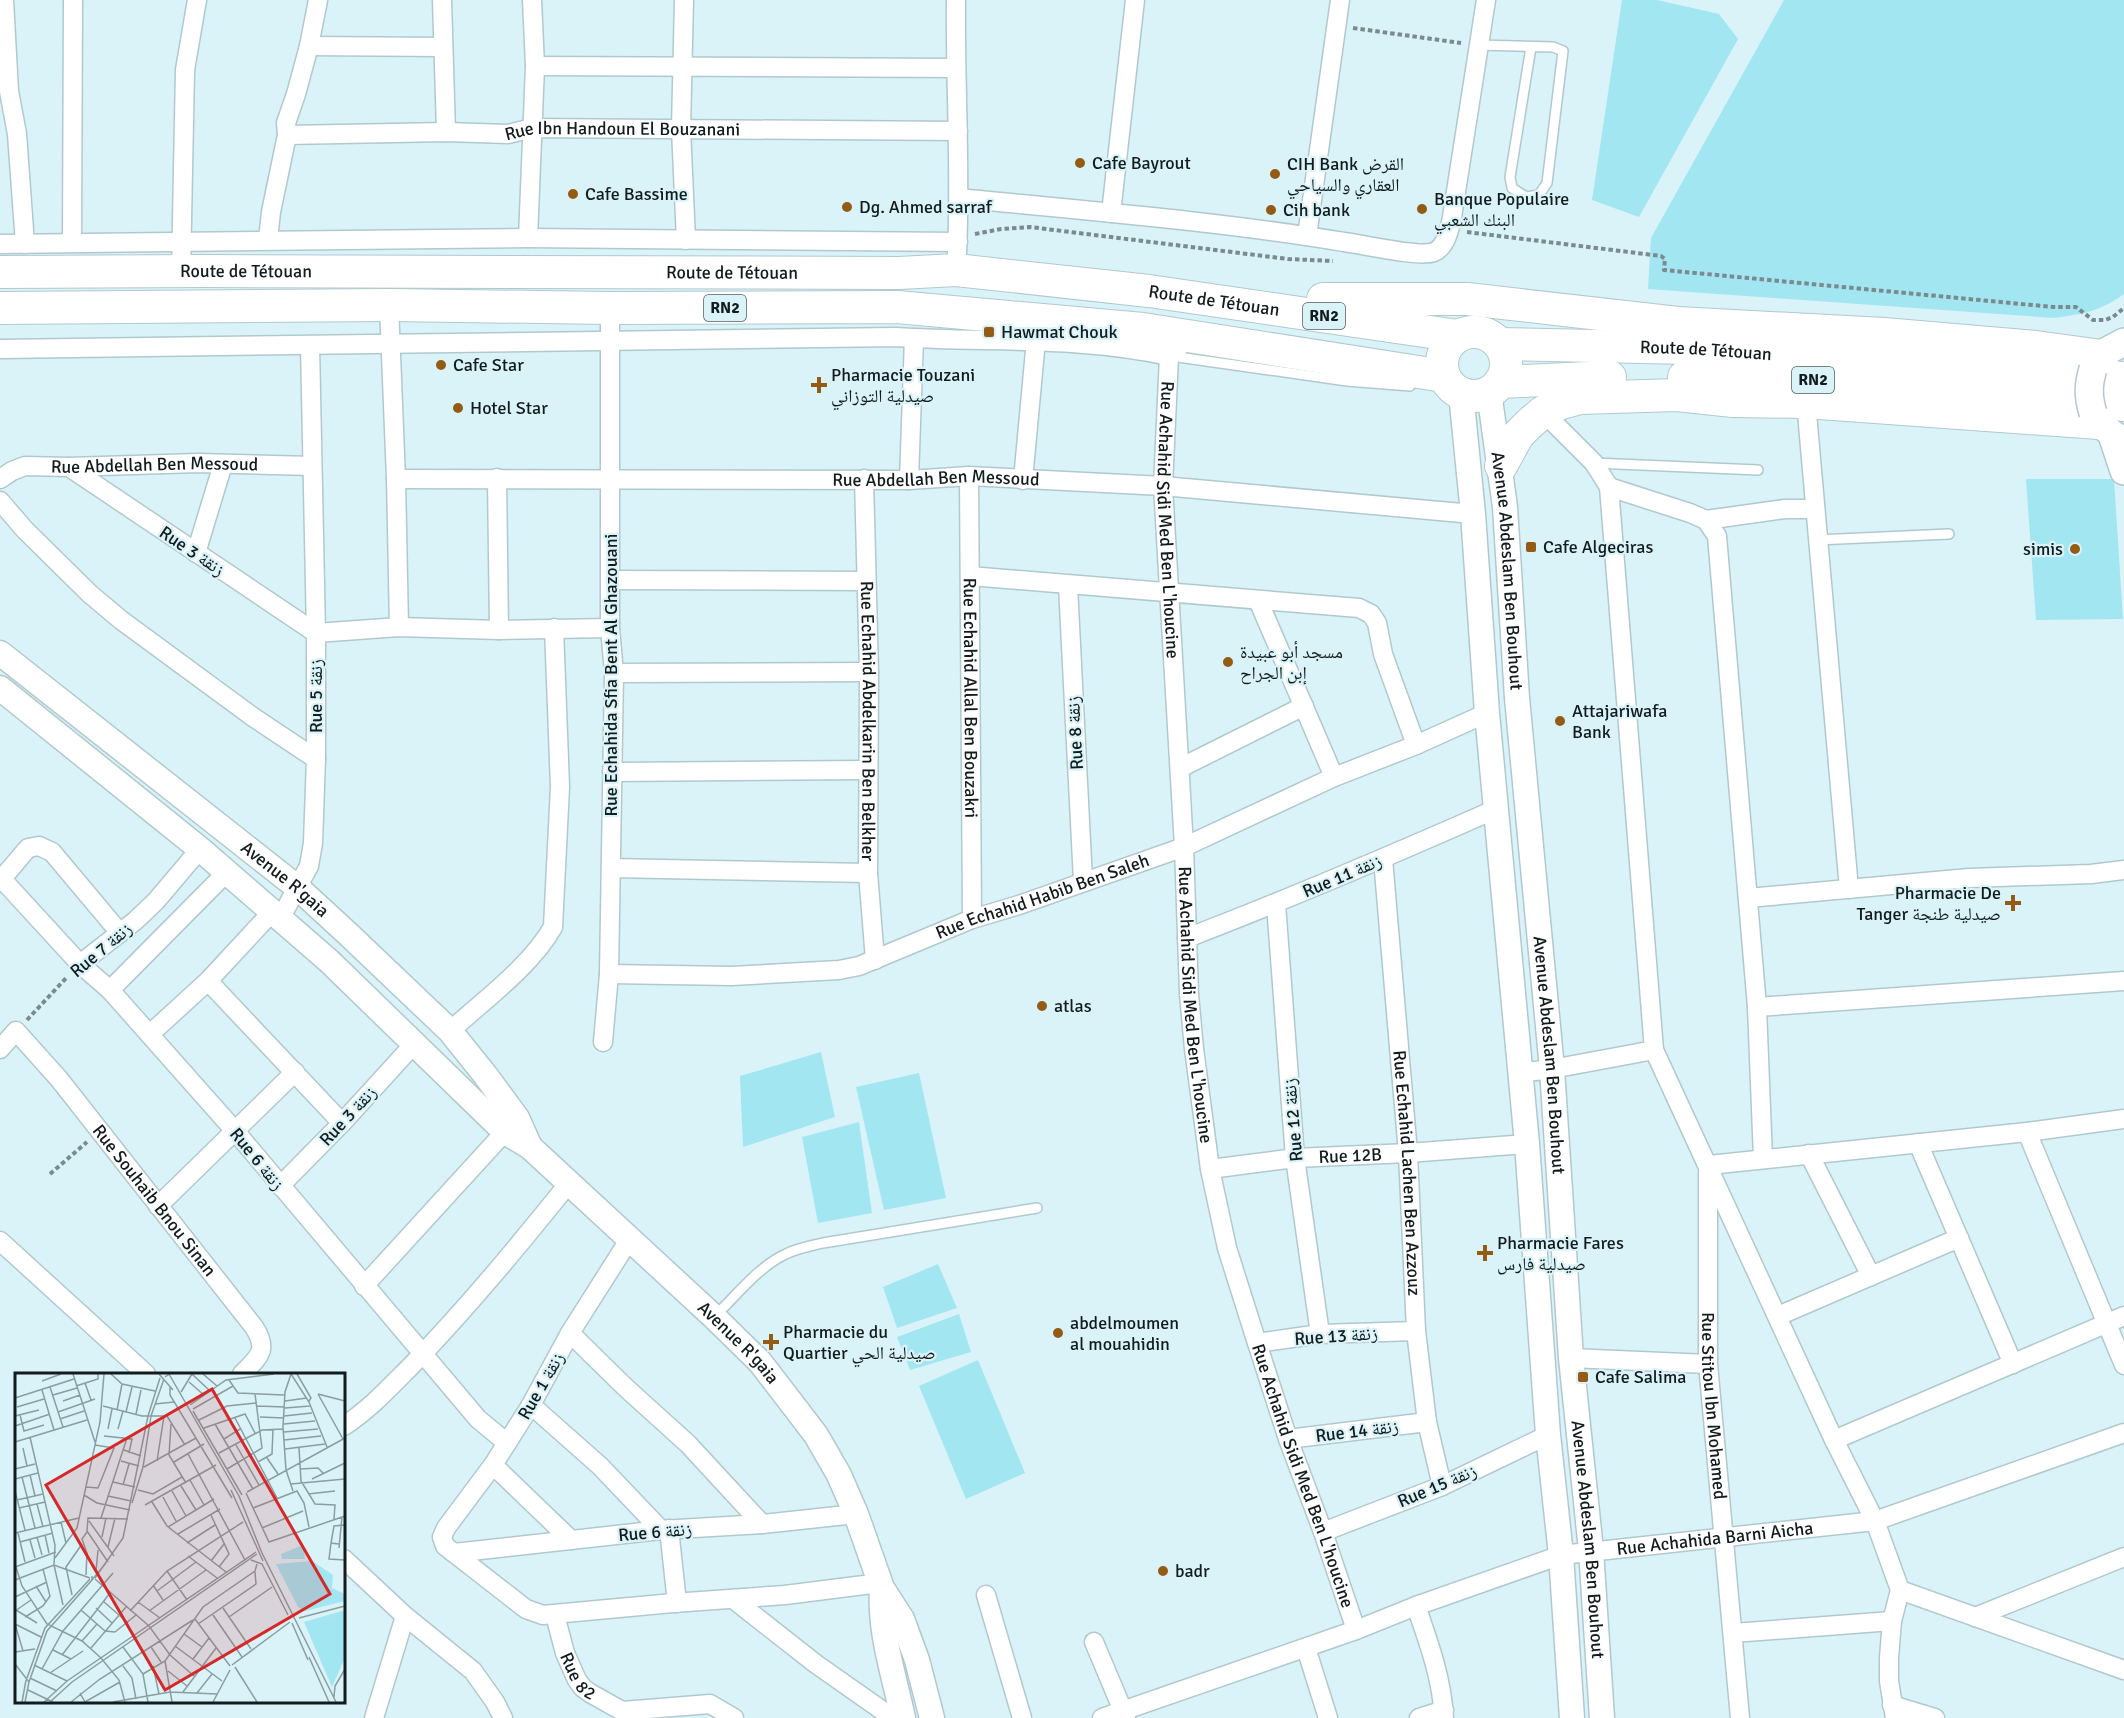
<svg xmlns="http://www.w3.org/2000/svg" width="2124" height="1718" viewBox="0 0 2124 1718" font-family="Signika,'Noto Naskh Arabic',sans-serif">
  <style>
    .green { fill: #a2e6f2 }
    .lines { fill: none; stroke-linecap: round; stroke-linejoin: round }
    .lane-casing { stroke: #b1c9ce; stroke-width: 12 }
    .street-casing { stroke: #b1c9ce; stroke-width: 21 }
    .secondary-casing { stroke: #b1c9ce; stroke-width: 27 }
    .primary-casing { stroke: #b1c9ce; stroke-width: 30 }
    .highway-casing { stroke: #b1c9ce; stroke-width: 34 }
    .path { stroke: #7a8b8f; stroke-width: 4; stroke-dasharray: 4.5 3; stroke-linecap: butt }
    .lane { stroke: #fff; stroke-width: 9 }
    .street { stroke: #fff; stroke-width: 18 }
    .secondary { stroke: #fff; stroke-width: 24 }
    .primary { stroke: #fff; stroke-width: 27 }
    .highway { stroke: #fff; stroke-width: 32 }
    .primary-bridge-casing { stroke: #b1c9ce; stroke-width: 30; stroke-linecap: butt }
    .primary-bridge { stroke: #fff; stroke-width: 27 }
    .poi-dot { fill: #935b14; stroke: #daf3f8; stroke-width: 2 }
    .labels { text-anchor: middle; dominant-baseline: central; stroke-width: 4.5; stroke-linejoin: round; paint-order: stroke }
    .shield { fill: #daf3f8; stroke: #4e5c5f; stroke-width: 1.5 }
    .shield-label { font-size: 16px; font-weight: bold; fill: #121b1d }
    .street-label { font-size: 18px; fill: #121b1d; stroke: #daf3f8 }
    .poi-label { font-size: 18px; fill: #121b1d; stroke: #daf3f8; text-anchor: start }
    .inset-road { fill: none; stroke: #8a9da0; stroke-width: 1.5 }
    .view { fill: #d62828; fill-opacity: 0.15; stroke: #d62828; stroke-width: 3 }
    .inset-edge { fill: none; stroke: #121b1d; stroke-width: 3 }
  </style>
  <rect width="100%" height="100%" fill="#daf3f8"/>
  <path class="green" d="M1622,0H1657L1719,14L1738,39L1639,217L1592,200Z
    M1784,0H2124V294C2099,312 2083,314 2054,318L1648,289L1651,238Z
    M2026,479H2114L2123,619L2036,620Z
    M821,1052L835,1117L743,1147L740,1076Z
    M919,1073L946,1198L884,1210L856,1087Z
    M859,1122L872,1213L818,1223L802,1137Z
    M938,1264L957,1308L897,1328L883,1287Z
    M959,1314L971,1352L910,1370L897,1337Z
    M978,1360L1025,1473L966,1499L919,1386Z"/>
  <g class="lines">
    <defs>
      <path id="lane" d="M1478,45L1553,47L1563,51L1547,183L1539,195L1526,197L1512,188L1510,177L1531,47
        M1171,356L1347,381L1410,386
        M1594,463L1758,470
        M1817,540L1949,534
        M714,1317C736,1296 759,1266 786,1254C798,1248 811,1246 823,1243L1037,1208"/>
      <g id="street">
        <path d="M4,0L9,91L17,134L25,244"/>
        <path d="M442,0L446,132"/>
        <path d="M684,0L681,129L686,240"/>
        <path d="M956,0C955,84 961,169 957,253"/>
        <path d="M309,46L443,47"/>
        <path d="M535,66L955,68"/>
        <path id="s1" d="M287,135L446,132L508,134L532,128L958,131"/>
        <path d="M959,198C1087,211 1217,221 1344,242C1362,244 1420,258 1434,252C1446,247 1450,228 1452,217L1486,0"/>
        <path d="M1111,213L1135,0"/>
        <path d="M1307,236L1340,0"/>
        <path d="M528,238L535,66L532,0"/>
        <path d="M268,240L271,212L287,135L286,123L296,94L309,46L318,0"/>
        <path d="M72,242L73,0"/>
        <path d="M0,244L528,238L958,242"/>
        <path d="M181,271L185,70L197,0"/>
        <path d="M389,305L396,479L399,627"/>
        <path d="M0,349L896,337C987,343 1080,336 1169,356L1177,351"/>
        <path id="s2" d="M1169,356L1163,486L1184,847L1189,994L1194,1049L1210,1169L1227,1248L1257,1343L1288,1439L1323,1532L1356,1630"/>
        <path d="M1806,402L1849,889"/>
        <path d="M1543,412L1594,463L1609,487L1654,1050L1834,1440L1875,1521L1900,1590L1892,1621L1889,1658V1681L1895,1718"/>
        <path d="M69,467L316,633"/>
        <path id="s3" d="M969,476L972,919"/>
        <path d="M497,478L499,630"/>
        <path id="s4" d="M0,479L12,471L25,466L69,467L198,463L312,466"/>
        <path id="s5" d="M396,479L909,480L969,476L1163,486L1473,514"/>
        <path id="s6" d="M864,479L869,672L868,873L875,960"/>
        <path d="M909,480L914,338"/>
        <path d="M1023,480L1036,340"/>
        <path d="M1609,487L1690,513L1706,520L1717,536L1757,1007L1763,1159"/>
        <path d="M0,501L25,530L90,594L121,620L253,717L316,759"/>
        <path d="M1706,520L1785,509H1815"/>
        <path d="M196,553L223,464"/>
        <path d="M970,576L1359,608L1371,614L1377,623L1383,654L1416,745"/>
        <path d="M611,580L866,581"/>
        <path d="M1068,586L1083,881"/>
        <path d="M1258,600L1334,777"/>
        <path d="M316,633L399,627L499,630L610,628"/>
        <path d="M614,673L869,672"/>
        <path d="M1180,768L1304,706"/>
        <path d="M612,772L868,770"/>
        <path id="s7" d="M1383,859L1408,1153L1416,1331L1427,1422L1442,1486"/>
        <path d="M611,868L868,873"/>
        <path d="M2,879L80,964L110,990L235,1131L478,1419L507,1443"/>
        <path d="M0,881L28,848L39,846L52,852L120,933"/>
        <path d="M1748,898L1969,878L2091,874L2124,870"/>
        <path d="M1276,904L1295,1158L1320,1334"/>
        <path d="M280,919L309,866L313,843L316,759V633L310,345"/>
        <path d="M1187,938C1291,898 1394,854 1496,809"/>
        <path d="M80,964L135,921L156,901L200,849"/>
        <path id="s8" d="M609,974L732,976L839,970L859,966L972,919L1019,905L1184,847L1334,777L1416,745L1487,713"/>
        <path d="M208,981L342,1123"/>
        <path d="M110,990L226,873"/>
        <path d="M1757,1007L2124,981"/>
        <path d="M450,1031C483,1001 531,966 553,927L560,787L554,628"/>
        <path d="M150,1034L208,981L272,912"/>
        <path d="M603,1042L609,974L614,673L610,628V308"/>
        <path id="s9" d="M0,1049L16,1031L59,1079L254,1327C269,1350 259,1357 242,1374"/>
        <path d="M1519,1073L1552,1069L1654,1050"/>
        <path d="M2027,1132L2124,1365"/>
        <path d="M1918,1143L2013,1364"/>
        <path d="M1809,1154L1871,1276"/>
        <path d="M1709,1165L2027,1132L2124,1119"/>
        <path id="s10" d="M1210,1169L1295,1158L1408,1153L1527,1144"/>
        <path id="s11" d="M1708,1172V1364L1740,1718"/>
        <path d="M280,1186L342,1123L414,1044"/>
        <path d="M158,1206L295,1072"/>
        <path d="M629,1240L570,1333L531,1405L493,1465L446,1528L442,1537L445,1546L526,1609L543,1615L673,1603L785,1595L880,1583"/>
        <path d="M0,1241L146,1374"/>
        <path d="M364,1286L512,1124"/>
        <path d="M1778,1316L1959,1238"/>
        <path d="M570,1333L625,1387L688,1444L762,1524"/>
        <path d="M1257,1343L1320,1334L1416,1331"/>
        <path d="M1571,1358L1708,1364"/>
        <path d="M531,1405L600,1466L661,1530"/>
        <path d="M344,1426C370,1409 390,1387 412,1365C468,1307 519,1245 569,1183"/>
        <path d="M1288,1439L1427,1422"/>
        <path d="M1834,1440L2124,1316"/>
        <path d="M493,1465L571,1540"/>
        <path d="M669,1529L677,1603"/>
        <path d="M1323,1532L1442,1486L1548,1435"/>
        <path d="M454,1553L661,1530L762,1524L856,1514"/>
        <path d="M344,1559L405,1616L473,1671L495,1702L503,1718"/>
        <path d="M1900,1590L2124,1670"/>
        <path d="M986,1595L1022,1718"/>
        <path d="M733,1599L816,1664L893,1718"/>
        <path d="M1416,1606C1429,1643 1442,1679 1444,1718"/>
        <path id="s12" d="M555,1615L565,1653L577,1680L583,1688L590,1693L622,1711L710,1704L734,1718"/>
        <path d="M1975,1617L2124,1557"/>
        <path d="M1733,1633L1892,1621"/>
        <path d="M1094,1642L1126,1718"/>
        <path d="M1306,1648L1328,1718"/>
        <path d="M1892,1705L1935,1718"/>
        <path d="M374,1718L405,1616"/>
        <path id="s13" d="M1102,1718L1356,1630L1416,1606L1561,1555L1875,1521L2124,1433"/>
        <path d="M1419,1718L1444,1710"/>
      </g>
      <g id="secondary">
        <path id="s14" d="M1489,392L1505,507L1517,698L1552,1069L1571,1358L1591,1550L1602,1718"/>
        <path d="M1461,393L1473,514L1487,713L1527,1144L1548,1435L1561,1555L1572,1718"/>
        <path id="s15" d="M0,653L298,888L347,933L450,1031L486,1076L517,1118L530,1147"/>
        <path id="s16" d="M0,688L200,849L329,961L505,1132L530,1147L714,1317L760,1362L816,1435L839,1475L856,1514L882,1588L902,1619L917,1660L932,1718"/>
        <path d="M882,1588C879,1632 894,1675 903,1718"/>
      </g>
      <path id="primary" d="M2093,369L2107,351L2124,342
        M2093,413C2101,426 2110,434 2124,441
        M2112,435L2124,471"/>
      <g id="highway">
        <path id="s17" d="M0,272L203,271L899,273L956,270L1149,291L1458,336"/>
        <path d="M1323,299H1467L1678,323L1884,334L2036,347L2102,356"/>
        <path d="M0,308L389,305L610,308L897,307L1143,329L1444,376"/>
        <circle cx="1474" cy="364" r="32"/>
        <path id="s18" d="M1499,344L1689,348L1810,357L1907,359L2124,378"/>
        <path d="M1684,377L1887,381L2124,405"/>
        <path d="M1500,382L1610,377"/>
        <path d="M1501,466L1518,435L1530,423L1543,412L1561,403L1580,398L1677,395L1733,401L1806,402L2099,423"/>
      </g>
    </defs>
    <use href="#lane" class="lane-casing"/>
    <use href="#street" class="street-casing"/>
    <use href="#secondary" class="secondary-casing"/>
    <use href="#primary" class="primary-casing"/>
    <use href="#highway" class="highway-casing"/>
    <path class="path" d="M1353,28L1461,43
      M1467,232L1661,256L1665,259L1664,270L2053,307H2076L2093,320H2105L2113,317L2124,308
      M975,234L1001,229L1030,227L1288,259L1333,261
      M27,1020L67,977
      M50,1174L87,1142"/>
    <use href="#lane" class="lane"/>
    <use href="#street" class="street"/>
    <use href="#secondary" class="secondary"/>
    <use href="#primary" class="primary"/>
    <use href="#highway" class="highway"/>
    <defs>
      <path id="primary-bridge" d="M2093,413C2088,397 2088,385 2093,369"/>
    </defs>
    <use href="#primary-bridge" class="primary-bridge-casing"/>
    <use href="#primary-bridge" class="primary-bridge"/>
  </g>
  <g class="poi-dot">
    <circle cx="1080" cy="163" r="6"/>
    <circle cx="1275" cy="174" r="6"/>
    <circle cx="573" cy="194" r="6"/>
    <circle cx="847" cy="207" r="6"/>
    <circle cx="1422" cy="209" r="6"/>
    <circle cx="1271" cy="210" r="6"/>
    <rect x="983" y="326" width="12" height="12" rx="3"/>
    <circle cx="441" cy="365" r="6"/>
    <path d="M816 376h6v6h6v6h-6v6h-6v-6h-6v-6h6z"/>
    <circle cx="458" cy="408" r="6"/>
    <rect x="1525" y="541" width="12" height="12" rx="3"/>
    <circle cx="2075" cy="549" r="6"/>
    <circle cx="1228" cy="662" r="6"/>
    <circle cx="1560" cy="721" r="6"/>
    <path d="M2010 894h6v6h6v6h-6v6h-6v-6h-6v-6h6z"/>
    <circle cx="1042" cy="1006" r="6"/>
    <path d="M1482 1244h6v6h6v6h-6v6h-6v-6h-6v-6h6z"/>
    <circle cx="1058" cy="1333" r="6"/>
    <path d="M768 1333h6v6h6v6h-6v6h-6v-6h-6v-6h6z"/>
    <rect x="1577" y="1371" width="12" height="12" rx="3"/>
    <circle cx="1163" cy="1571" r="6"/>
  </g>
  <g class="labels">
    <g class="shield">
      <rect x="704" y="295" width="42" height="26" rx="4.5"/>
      <rect x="1303" y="303" width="42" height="26" rx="4.5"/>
      <rect x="1792" y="367" width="42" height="26" rx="4.5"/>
    </g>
    <g class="shield-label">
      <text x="725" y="308">RN2</text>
      <text x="1324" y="316">RN2</text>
      <text x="1813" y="380">RN2</text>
    </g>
    <g class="street-label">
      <text stroke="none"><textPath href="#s1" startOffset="336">Rue Ibn Handoun El Bouzanani</textPath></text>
      <text stroke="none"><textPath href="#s17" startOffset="246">Route de Tétouan</textPath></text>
      <text stroke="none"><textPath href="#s17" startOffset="732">Route de Tétouan</textPath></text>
      <text stroke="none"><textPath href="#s17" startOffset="1216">Route de Tétouan</textPath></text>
      <text stroke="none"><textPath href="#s18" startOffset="207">Route de Tétouan</textPath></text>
      <text stroke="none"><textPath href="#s4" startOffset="158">Rue Abdellah Ben Messoud</textPath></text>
      <text stroke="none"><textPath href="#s5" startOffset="540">Rue Abdellah Ben Messoud</textPath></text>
      <text stroke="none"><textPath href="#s2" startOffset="164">Rue Achahid Sidi Med Ben L'houcine</textPath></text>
      <text transform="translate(192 551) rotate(34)">Rue 3 زنقة</text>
      <text stroke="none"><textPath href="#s14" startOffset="180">Avenue Abdeslam Ben Bouhout</textPath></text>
      <text transform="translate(611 675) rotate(-90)">Rue Echahida Sfia Bent Al Ghazouani</text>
      <text transform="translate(316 696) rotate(-90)">Rue 5 زنقة</text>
      <text stroke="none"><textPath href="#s3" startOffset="222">Rue Echahid Allal Ben Bouzakri</textPath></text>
      <text stroke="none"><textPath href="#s6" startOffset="242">Rue Echahid Abdelkarin Ben Belkher</textPath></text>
      <text transform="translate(1075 733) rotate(-93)">Rue 8 زنقة</text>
      <text transform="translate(1342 876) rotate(-23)">Rue 11 زنقة</text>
      <text stroke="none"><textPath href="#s15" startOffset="364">Avenue R'gaia</textPath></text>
      <text stroke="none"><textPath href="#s8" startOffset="447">Rue Echahid Habib Ben Saleh</textPath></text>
      <text transform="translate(101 950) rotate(-40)">Rue 7 زنقة</text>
      <text stroke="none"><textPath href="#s2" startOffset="650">Rue Achahid Sidi Med Ben L'houcine</textPath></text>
      <text stroke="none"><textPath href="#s14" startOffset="666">Avenue Abdeslam Ben Bouhout</textPath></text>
      <text transform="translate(348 1116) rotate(-47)">Rue 3 زنقة</text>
      <text transform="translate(1293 1120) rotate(-95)">Rue 12 زنقة</text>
      <text stroke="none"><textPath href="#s10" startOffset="141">Rue 12B</textPath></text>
      <text transform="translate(257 1159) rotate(51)">Rue 6 زنقة</text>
      <text stroke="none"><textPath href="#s7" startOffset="315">Rue Echahid Lachen Ben Azzouz</textPath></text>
      <text stroke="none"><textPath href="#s9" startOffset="243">Rue Souhaib Bnou Sinan</textPath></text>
      <text transform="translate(1336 1336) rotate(-4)">Rue 13 زنقة</text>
      <text stroke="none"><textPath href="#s16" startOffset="988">Avenue R'gaia</textPath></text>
      <text transform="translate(541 1386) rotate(-60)">Rue 1 زنقة</text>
      <text stroke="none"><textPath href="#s11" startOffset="234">Rue Stitou Ibn Mohamed</textPath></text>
      <text transform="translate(1357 1431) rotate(-7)">Rue 14 زنقة</text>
      <text stroke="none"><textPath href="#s2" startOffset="1136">Rue Achahid Sidi Med Ben L'houcine</textPath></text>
      <text transform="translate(1437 1486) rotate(-23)">Rue 15 زنقة</text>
      <text transform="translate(655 1532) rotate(-5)">Rue 6 زنقة</text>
      <text stroke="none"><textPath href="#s13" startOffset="642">Rue Achahida Barni Aicha</textPath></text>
      <text stroke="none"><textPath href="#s14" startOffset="1152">Avenue Abdeslam Ben Bouhout</textPath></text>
      <text stroke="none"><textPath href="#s12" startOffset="66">Rue 82</textPath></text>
    </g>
    <g class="poi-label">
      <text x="1092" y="163">Cafe Bayrout</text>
      <text x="1287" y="164">CIH Bank القرض<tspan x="1287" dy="21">العقاري والسياحي</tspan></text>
      <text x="585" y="194">Cafe Bassime</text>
      <text x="1434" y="199">Banque Populaire<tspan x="1434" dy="21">البنك الشعبي</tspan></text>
      <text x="859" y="207">Dg. Ahmed sarraf</text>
      <text x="1283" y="210">Cih bank</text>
      <text x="1001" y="332">Hawmat Chouk</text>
      <text x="453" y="365">Cafe Star</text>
      <text x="831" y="375">Pharmacie Touzani<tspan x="831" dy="21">صيدلية التوزاني</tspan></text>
      <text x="470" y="408">Hotel Star</text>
      <text x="1543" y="547">Cafe Algeciras</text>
      <text x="2063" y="549" text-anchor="end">simis</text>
      <text x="1240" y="652">مسجد أبو عبيدة<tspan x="1240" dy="21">إبن الجراح</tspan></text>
      <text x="1572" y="711">Attajariwafa<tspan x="1572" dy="21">Bank</tspan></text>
      <text x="2001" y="893" text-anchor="end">Pharmacie De<tspan x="2001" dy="21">Tanger صيدلية طنجة</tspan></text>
      <text x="1054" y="1006">atlas</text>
      <text x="1497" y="1243">Pharmacie Fares<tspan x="1497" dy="21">صيدلية فارس</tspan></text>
      <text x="1070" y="1323">abdelmoumen<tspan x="1070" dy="21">al mouahidin</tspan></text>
      <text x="783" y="1332">Pharmacie du<tspan x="783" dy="21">Quartier صيدلية الحي</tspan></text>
      <text x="1595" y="1377">Cafe Salima</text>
      <text x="1175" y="1571">badr</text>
    </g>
  </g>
  <g transform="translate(15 1373)">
    <rect width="330" height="330" fill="#daf3f8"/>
    <path d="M288,172L290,186H267L266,181ZM297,188L318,202L317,215L330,221V228L290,238L283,234L261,191ZM330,237V285L317,314L289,249Z" fill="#a2e6f2"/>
    <path class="inset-road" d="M58,1L80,69M96,1L107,11L140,18M144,1L158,17M177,1L195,18M188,1L202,13M276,1L270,19L268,54L271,97L278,118M276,1L294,29L312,74M282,1L296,25L294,28M150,4L154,1L224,123L247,180L321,329M214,7L223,20L269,22M27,8L46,1M174,9L189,22M70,10L76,27M61,13L83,6V1M35,14L48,54M155,14V22L217,125M27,17L39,57M166,19L177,1M303,21L328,66M303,21L330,28M38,22L62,15M0,25L59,6M48,28L65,22M270,28L292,25M140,31L159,29M175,32L211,7L259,1M88,33L127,43H152L170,72M242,33L270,34M2,34L29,26M270,35L295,33M178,36L218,13M102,37L107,11M178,38L227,122M43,39L80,26M111,39L117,14M121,41L126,17M5,42L9,58L29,52M0,43L24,37M269,43L297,40M245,44L269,45M220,45L262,125M45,46L69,38M184,47L212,33L242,30M200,51L238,116M269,51L300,48M0,53L35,41M189,55L230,41L240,60M93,56L97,36M103,56L108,38M269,59L303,56M89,63L117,66L114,80M15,64L40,172L39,192L48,232M209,66L225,56M269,67L306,63M0,69L72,47M221,72L244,112M8,75L12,93M284,75L286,108L300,131L320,132L319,146M270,76L310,71M109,77L126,83M204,80L247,57L268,56M173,81L230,187M154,82L156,51M154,82L171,110M252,85L263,101M106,88L124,93M142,88L149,43M159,89L189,71M243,89L257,81L258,56M129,94L181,65M0,96L20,91M212,96L247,75L240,21M285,96L303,95L308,100M15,102L20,123M7,104L20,155M0,106L23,100M297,106L330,90M175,107L189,132M98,109L120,114M276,111L330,106M108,112L114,91M166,113L181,137M71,114L83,115L99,75L80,72M123,117L138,121L167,104M216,117L248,188M0,118L10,157M157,118L171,143M232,119L330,65M231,120L254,169L330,143M293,121L320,118M69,122L82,130L115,137M93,123L116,128M148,124L161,148M2,127L28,121M137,129L152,153L211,199M117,130L128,94L136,43L149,6M22,131L28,154M130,132L201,92M4,135L30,129M238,135L282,118L289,130L294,154M196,142L214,181L204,194M86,145L112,65M74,148L99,183M46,149L51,170M153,154L199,126M247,155L288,138M0,160L64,145M3,160L10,189M163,161L205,136M30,162L34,180M22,164L27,182M87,164L91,145M15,167L20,185M5,169L38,160M172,170L200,152M316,170L314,186L330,187M324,171L316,170L319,153L330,152M93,174L100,145M324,175L327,144M173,183L202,205M40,185L62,155L85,49L89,1M236,187L247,191L273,242M196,188L209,171M93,189L72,158L73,145L113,146M0,191L7,213L32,251L67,268L86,285L104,307L110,329M0,194L41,179M81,198L83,177M152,198L172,227M71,202L72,180L67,166L72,159M77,203V207L91,190M80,205L108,165L133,43L145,5M80,206L134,253L155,282L179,303M0,207L39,192L75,205M138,212L148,227M21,213L31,229M142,218L181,189M57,222L51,194L67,171M0,224L32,209M88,228L113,250M123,229L145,245M81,235L97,250M208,235L236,276M1,237L22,250M66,237L90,258L100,259M0,238L16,227M115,238L152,198L228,149M134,238L191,197M198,242L227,284M10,244L28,233L35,223L28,196M214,244L257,214M284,245L330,233M180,246L215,293M277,250L293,287M0,251L26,264M0,251L8,278M183,251L241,211L240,199M100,259L121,242M169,261L187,274M67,268L82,251M160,273L207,308M108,274L128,301L133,329M136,274L146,289M76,275L111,234M38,277L56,286M0,279L20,276M47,282L95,220M294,284L314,329M178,286L194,265M150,288L157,329M0,291L14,309L10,329M19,292L52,308M217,292L275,249M108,293L117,305L121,326M138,293L144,321M220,294L242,329M27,296L48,258L98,200M153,298L172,313M35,300L68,278M128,301L150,288L188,234L240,198L242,191M12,305L30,255L75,206M15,305L42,318M14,309L32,258L77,207M13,317L38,329M168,319L201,275M65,320L70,329L105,309M182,320L197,301M319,324L320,313L330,296M7,329L11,307M29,329L52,308L241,179M35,329L57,309L242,181M56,329L85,306L178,247M98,329L155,319L202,321M198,329L215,297"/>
    <path class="view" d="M197,16L315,221L150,317L31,112Z"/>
    <rect width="330" height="330" class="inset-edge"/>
  </g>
</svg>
